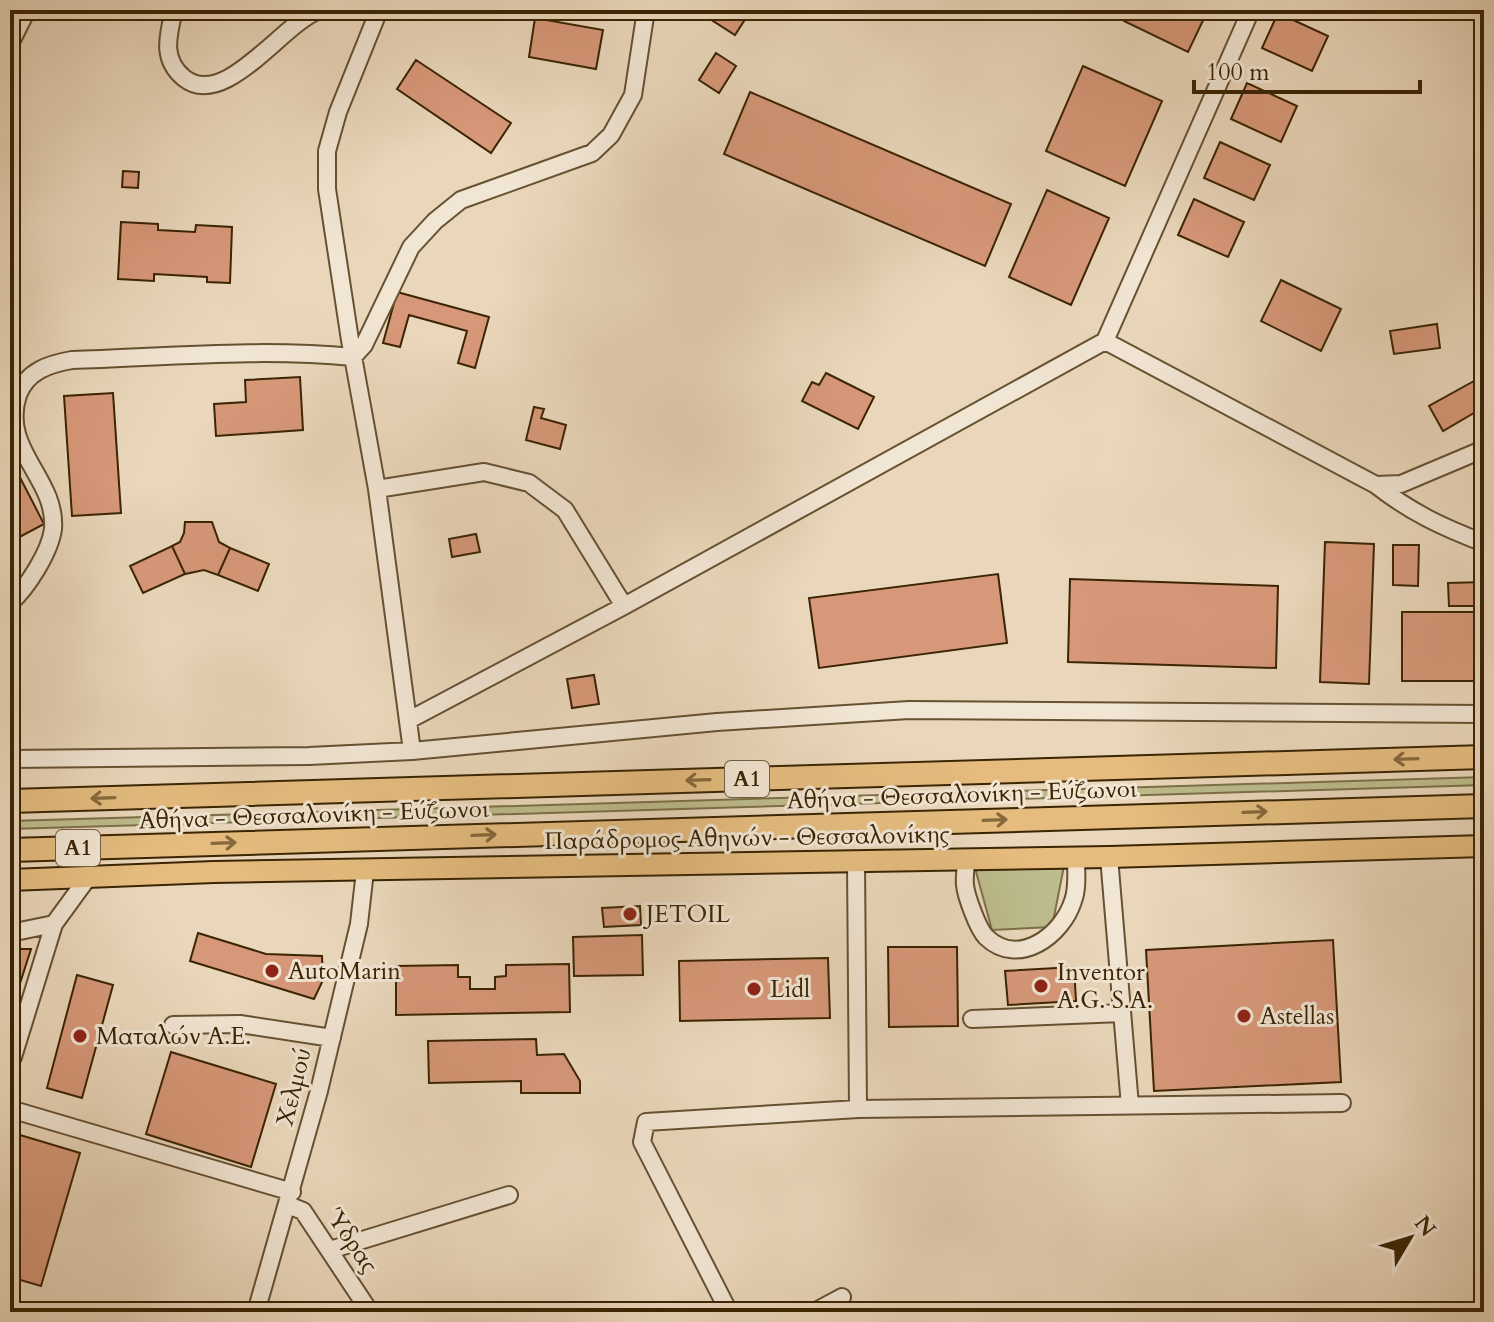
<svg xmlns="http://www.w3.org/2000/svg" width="1494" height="1322" viewBox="0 0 1494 1322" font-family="Cardo,serif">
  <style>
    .green { fill: #bdbc8c; stroke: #7c7048; stroke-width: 2 }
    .building { fill: #d79879; stroke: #3a2403; stroke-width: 2 }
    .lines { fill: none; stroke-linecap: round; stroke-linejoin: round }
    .minor-casing { stroke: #665131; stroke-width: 20 }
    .major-casing { stroke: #3a2403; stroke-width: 24 }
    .highway-casing { stroke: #3a2403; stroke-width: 26 }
    .minor { stroke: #f1e5d3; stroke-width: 16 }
    .major { stroke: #e5bc7e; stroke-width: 20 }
    .highway { stroke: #e5bc7e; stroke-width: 22 }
    .oneway { stroke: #87683a }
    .poi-dot { fill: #8f2418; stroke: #f1e5d3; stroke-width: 3 }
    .labels { text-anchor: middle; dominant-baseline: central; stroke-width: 6; stroke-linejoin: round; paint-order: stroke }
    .shield { fill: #f1e5d3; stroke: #715e41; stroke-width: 2 }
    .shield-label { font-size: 22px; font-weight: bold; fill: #3a2403 }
    .street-label { font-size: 24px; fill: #3a2403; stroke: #f1e5d3 }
    .poi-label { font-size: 24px; fill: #3a2403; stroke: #f1e5d3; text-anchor: start }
  </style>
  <rect width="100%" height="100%" fill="#ead7bb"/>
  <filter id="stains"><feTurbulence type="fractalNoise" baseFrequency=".0025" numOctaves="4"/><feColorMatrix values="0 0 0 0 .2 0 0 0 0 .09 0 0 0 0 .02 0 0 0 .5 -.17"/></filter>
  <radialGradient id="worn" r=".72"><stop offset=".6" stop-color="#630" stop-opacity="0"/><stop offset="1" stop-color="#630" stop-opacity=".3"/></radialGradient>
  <path class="green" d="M1484,777V785L10,829V821Z
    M1064,866L1052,927L992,930L975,868Z"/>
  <path class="building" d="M696,10H751L735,35Z
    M1129,10H1208L1188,52L1124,21Z
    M1278,13L1328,36L1312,71L1262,48Z
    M535,18L603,30L596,69L529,57Z
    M716,53L736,66L719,93L699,80Z
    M416,60L511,123L491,153L397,89Z
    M1083,66L1162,101L1125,186L1046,151Z
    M1247,83L1297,106L1281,142L1231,119Z
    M750,92L1011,204L985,266L724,154Z
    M1220,142L1270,165L1254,200L1204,178Z
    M123,171L139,172L138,188L122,187Z
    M1047,190L1109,218L1071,305L1009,277Z
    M1194,199L1244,222L1228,257L1178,235Z
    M121,222L158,224V230L195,232L196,225L232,227L230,283L207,282V277L154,274V281L118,279Z
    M1281,280L1341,309L1321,351L1261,321Z
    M397,292L489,317L475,368L458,363L467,331L409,315L400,347L383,343Z
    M1437,324L1440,348L1394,354L1390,331Z
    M826,373L874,397L858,429L802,401L812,382L819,385Z
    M300,377L303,430L216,436L214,404L246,402L245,380Z
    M1474,381L1484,398V407L1443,431L1429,406Z
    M113,393L121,513L72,516L64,396Z
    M534,407L544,409L541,418L566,425L560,449L526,440Z
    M10,458L44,524L10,542Z
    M185,522H212L219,542L230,548L218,575L204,570L185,574L172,546L180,542L184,533Z
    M476,534L480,552L452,557L449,539Z
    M1325,542L1374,544L1369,684L1320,682Z
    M1393,545H1419L1418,586L1393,585Z
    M172,546L185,574L143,593L130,566Z
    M230,548L269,564L258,591L218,575Z
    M998,574L1007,643L819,668L809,598Z
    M1070,579L1278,586L1276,668L1068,662Z
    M1484,582V606H1449L1448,583Z
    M1402,612H1484V681H1402Z
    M594,675L599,704L572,708L567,679Z
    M640,906L641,925L604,927L602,908Z
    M198,933L266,954L322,956L323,980L314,999L190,961Z
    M642,935L643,975L574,976L573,937Z
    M1333,940L1341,1082L1154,1091L1146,950Z
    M888,947H957L958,1026L889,1027Z
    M10,949H31L16,996L10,994Z
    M828,958L830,1018L680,1021L679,961Z
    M569,964L570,1012L396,1015V966L458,965V977H470V989H495V977L506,976V965Z
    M1074,967L1076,1001L1008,1005L1005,971Z
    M77,975L113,985L82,1098L47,1088Z
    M536,1039L537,1055L564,1054L580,1081V1093H521V1081L429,1083L428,1041Z
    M171,1052L276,1084L251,1167L146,1134Z
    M10,1132L80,1153L41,1286L10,1277Z"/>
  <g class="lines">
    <defs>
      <path id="minor" d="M174,10C168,36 161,59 184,78C225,111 284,21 320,10
        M10,44L27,10
        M1105,341L1251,10
        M353,357L364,345L411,247L435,221L461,200L592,153L611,135L633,95L646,10
        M1376,485C1412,513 1442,527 1484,543
        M377,489L484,472L529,483L565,510L624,606
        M10,603C27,588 50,552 53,529C57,478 0,450 18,395C27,371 49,364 72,360C166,357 259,348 353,357
        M409,720L624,606L1105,341L1376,485L1401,484L1484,449
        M412,751L717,722L909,710L1484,714
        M10,759L309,756L412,751L377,489L350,340L327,189V151L338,112L379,10
        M1109,857L1130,1106
        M966,860C966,868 964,877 965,885C966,896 978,929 986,937C1018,968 1062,936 1073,901C1078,888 1076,872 1076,858
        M856,862L858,1109
        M10,933L54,924
        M972,1019L1122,1013
        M173,1025L240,1024L332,1038
        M10,1058L13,1057L54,924L89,876
        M10,1109L292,1192
        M288,1205L303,1211L370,1312
        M330,1250L509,1195
        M256,1312L319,1091L359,924L365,871
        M729,1312L642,1142L646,1122L858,1109L1342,1103
        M814,1312L842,1297"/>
      <path id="major" d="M10,880L214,872L1109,857L1484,846"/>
      <path id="highway" d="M10,801L1484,757
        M10,850L1484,806"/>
    </defs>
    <use href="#minor" class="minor-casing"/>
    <use href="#major" class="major-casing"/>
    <use href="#highway" class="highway-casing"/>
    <use href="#minor" class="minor"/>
    <use href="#major" class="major"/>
    <use href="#highway" class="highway"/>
  </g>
  <defs><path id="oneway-shaft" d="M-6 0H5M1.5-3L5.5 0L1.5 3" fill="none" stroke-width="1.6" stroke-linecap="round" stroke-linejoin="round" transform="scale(2)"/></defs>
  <g class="oneway">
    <use href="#oneway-shaft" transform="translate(1406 759) rotate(178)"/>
    <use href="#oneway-shaft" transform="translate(698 780) rotate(178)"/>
    <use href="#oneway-shaft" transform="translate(103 798) rotate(178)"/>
    <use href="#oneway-shaft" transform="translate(1255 812) rotate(-2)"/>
    <use href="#oneway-shaft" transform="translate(995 820) rotate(-2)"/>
    <use href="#oneway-shaft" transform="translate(484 835) rotate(-2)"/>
    <use href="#oneway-shaft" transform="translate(224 843) rotate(-2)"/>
  </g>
  <g class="poi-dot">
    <circle cx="630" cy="914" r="8"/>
    <circle cx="272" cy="971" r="8"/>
    <circle cx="1041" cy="986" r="8"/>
    <circle cx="754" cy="989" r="8"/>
    <circle cx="1244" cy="1016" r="8"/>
    <circle cx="80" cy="1036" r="8"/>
  </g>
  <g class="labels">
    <g class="shield">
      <rect x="725" y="761" width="44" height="36" rx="6"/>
      <rect x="56" y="830" width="44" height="36" rx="6"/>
    </g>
    <g class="shield-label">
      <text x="747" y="779">Α1</text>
      <text x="78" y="848">Α1</text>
    </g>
    <g class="street-label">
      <text transform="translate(962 795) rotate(-2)">Αθήνα - Θεσσαλονίκη - Εύζωνοι</text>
      <text transform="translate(314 815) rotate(-2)">Αθήνα - Θεσσαλονίκη - Εύζωνοι</text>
      <text transform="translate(747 838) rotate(-1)">Παράδρομος Αθηνών - Θεσσαλονίκης</text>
      <text transform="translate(294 1087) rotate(-76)">Χελμού</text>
      <text transform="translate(352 1241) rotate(56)">Ύδρας</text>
    </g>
    <g class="poi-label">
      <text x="646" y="914">JETOIL</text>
      <text x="288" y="971">AutoMarin</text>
      <text x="1057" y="972">Inventor<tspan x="1057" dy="28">A.G. S.A.</tspan></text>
      <text x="770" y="989">Lidl</text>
      <text x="1260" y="1016">Astellas</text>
      <text x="96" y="1036">Ματαλών Α.Ε.</text>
    </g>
  </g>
  <rect width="1494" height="1322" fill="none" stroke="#ead7bb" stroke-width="40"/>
  <rect x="12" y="12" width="1470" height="1298" fill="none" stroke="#3a2403" stroke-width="4"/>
  <rect x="20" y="20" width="1454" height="1282" fill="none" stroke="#3a2403" stroke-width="2"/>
  <g transform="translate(1410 1238) rotate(52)" stroke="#f1e5d3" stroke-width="6" paint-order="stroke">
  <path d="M0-6L14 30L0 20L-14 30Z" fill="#3a2403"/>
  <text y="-12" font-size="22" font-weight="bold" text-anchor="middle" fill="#3a2403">N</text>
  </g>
  <path d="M1194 80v12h226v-12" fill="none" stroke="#3a2403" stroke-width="4"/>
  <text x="1206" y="80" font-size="24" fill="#3a2403" stroke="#f1e5d3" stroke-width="6" paint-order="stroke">100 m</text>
  <rect width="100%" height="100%" filter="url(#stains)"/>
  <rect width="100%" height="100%" fill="url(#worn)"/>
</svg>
